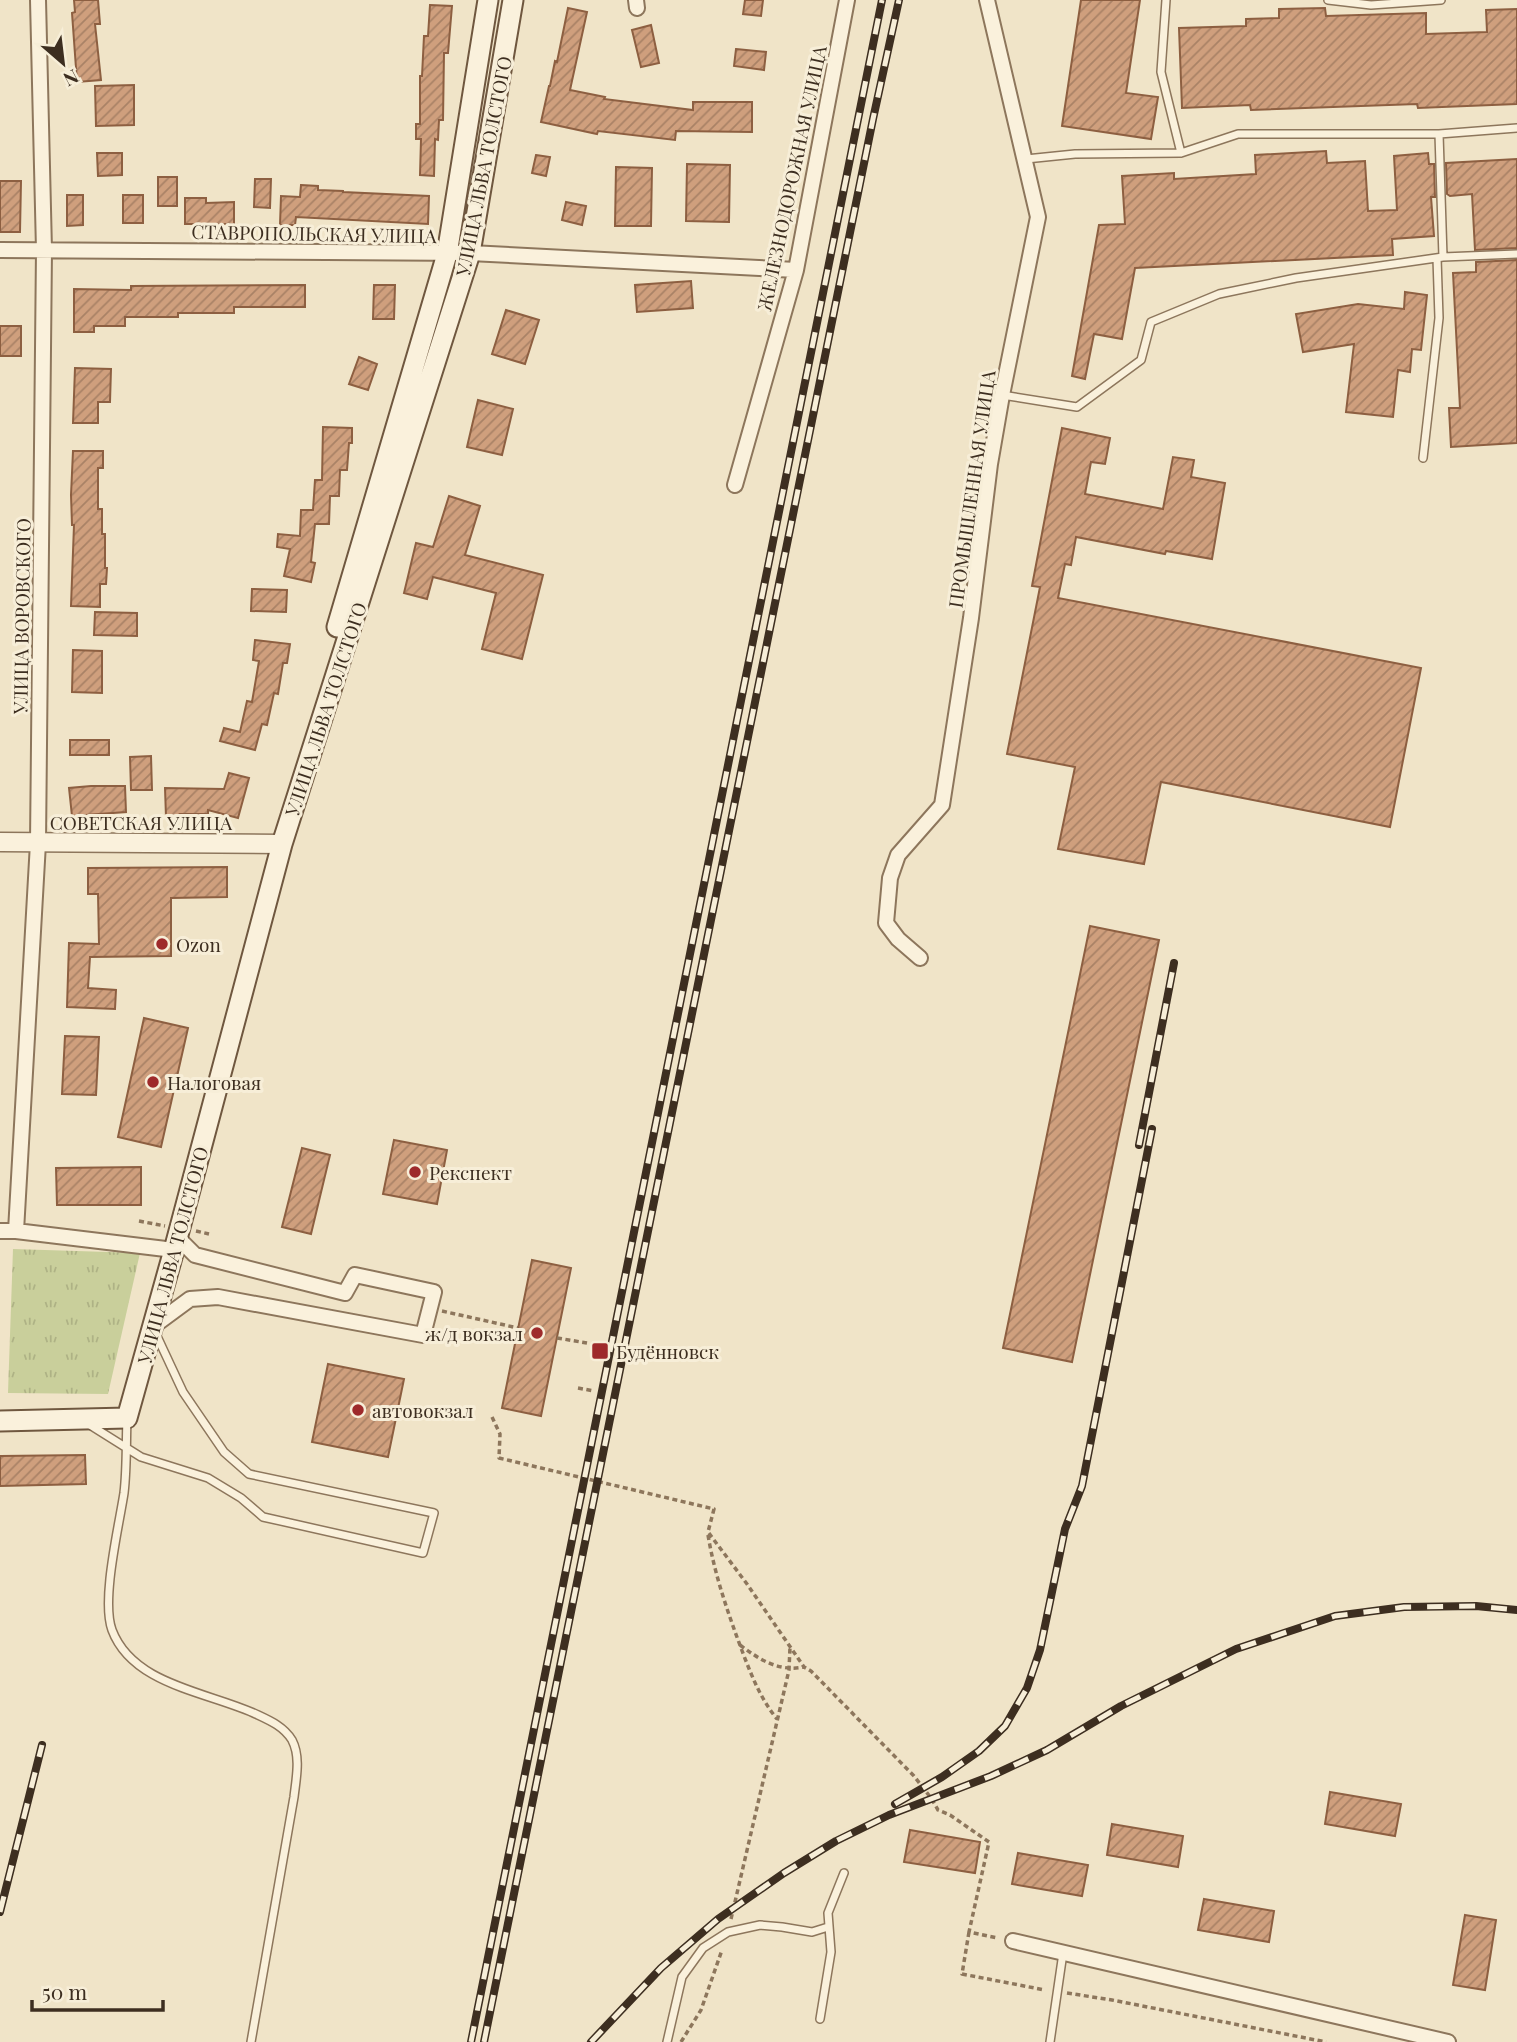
<svg xmlns="http://www.w3.org/2000/svg" width="1517" height="2042" viewBox="0 0 1517 2042" font-family="'Playfair Display',serif">
  <style>
    .grass { fill: url(#grass-tufts) }
    .building { fill: url(#building-hatch); stroke: #8d5f41; stroke-width: 2 }
    .lines { fill: none; stroke-linecap: round; stroke-linejoin: round }
    .service-casing { stroke: #8d765c; stroke-width: 10 }
    .minor-casing { stroke: #8d765c; stroke-width: 18 }
    .tertiary-casing { stroke: #8d765c; stroke-width: 21 }
    .secondary-casing { stroke: #6f573f; stroke-width: 23 }
    .path { stroke: #8d765c; stroke-width: 3.5; stroke-dasharray: 5 3.5; stroke-linecap: butt }
    .service { stroke: #faf1dc; stroke-width: 7 }
    .minor { stroke: #faf1dc; stroke-width: 14 }
    .tertiary { stroke: #faf1dc; stroke-width: 18 }
    .secondary { stroke: #faf1dc; stroke-width: 19 }
    .rail-casing { stroke: #3d2e20; stroke-width: 8 }
    .rail { stroke: #f7eed8; stroke-width: 5; stroke-dasharray: 16; stroke-linecap: butt }
    .poi-dot { fill: #9e2a2b; stroke: #f7eed8; stroke-width: 2.5 }
    .labels { text-anchor: middle; dominant-baseline: central; stroke-width: 6; stroke-linejoin: round; paint-order: stroke }
    .street-label { font-size: 19px; fill: #3d2e20; stroke: #f7eed8 }
    .poi-label { font-size: 19px; fill: #3d2e20; stroke: #f7eed8; text-anchor: start }
  </style>
  <defs>
    <pattern id="grass-tufts" width="24" height="20" patternUnits="userSpaceOnUse" patternTransform="scale(1.75)"><rect width="24" height="20" fill="#c9cf9b"/><path d="M3 7l-1-3M5 7V3M7 7l1-3M15 17l-1-3M17 17v-4M19 17l1-3" fill="none" stroke="#aeb285"/></pattern>
    <pattern id="building-hatch" width="6" height="6" patternUnits="userSpaceOnUse" patternTransform="scale(1.75)"><rect width="6" height="6" fill="#cf9f7d"/><path d="M-1 1l2-2M0 6l6-6M5 7l2-2" fill="none" stroke="#a98266"/></pattern>
  </defs>
  <rect width="100%" height="100%" fill="#f0e4c8"/>
  <path class="grass" d="M13,1249L140,1253L108,1394L8,1393Z"/>
  <path class="building" d="M74,0H98L100,24H95L101,80L77,82L72,13L75,12Z
    M745,0H763L761,16L743,14Z
    M1081,0H1140L1126,93L1158,97L1151,139L1062,126Z
    M430,5L452,6L448,53H444L443,120H439L438,140L435,139L434,176L420,175L421,139H416V124H420V76H422L424,36H428Z
    M568,8L587,12L570,90L605,97L604,99L693,110V102H752V132L676,131L675,140L598,131L597,134L541,122L549,86H550L555,61L557,62Z
    M1325,8L1326,16L1426,13V34L1487,32L1486,10L1517,9V104L1418,108L1417,104L1251,110L1250,105L1182,108L1179,28L1246,26V19L1279,18V9Z
    M651,25L659,63L641,67L632,30Z
    M736,49L766,52L764,70L734,66Z
    M134,85V125L96,126L95,86Z
    M1326,151L1327,163L1365,161L1368,211L1397,210L1394,156L1428,153L1429,164H1434L1435,197H1431L1434,236L1392,239L1393,255L1135,268L1122,339L1094,334L1085,379L1072,376L1099,225L1125,224L1122,176L1174,173V179L1256,174L1255,155Z
    M97,153H122V175L98,176Z
    M536,155L550,157L546,176L532,173Z
    M1517,159V248L1475,250L1472,194L1450,196L1447,194L1446,163Z
    M687,164L730,165L729,222L686,221Z
    M616,167L652,168L651,226H615Z
    M158,177H177V206H158Z
    M255,179H271L270,208L254,207Z
    M0,181H21L20,232H0Z
    M301,185L318,186V190L343,191V192L429,196L428,224L296,217L295,225H280L281,196L300,197Z
    M67,195H83V225L67,226Z
    M123,195H143V223H123Z
    M185,198H206V203L234,202V224H185Z
    M566,202L586,206L582,225L562,220Z
    M1517,260V443L1451,447L1449,408H1460L1453,273L1476,272V262Z
    M691,281L693,308L637,312L635,285Z
    M305,285V307H234V313H178V317H125V326H94V332H74V289L131,290V286Z
    M374,285H395L394,319H373Z
    M1405,292L1427,295L1421,350L1412,349L1410,372L1398,370L1393,417L1346,412L1354,344L1303,352L1296,314L1358,304L1404,309Z
    M506,310L539,320L525,364L492,354Z
    M0,326H21V356H0Z
    M359,357L377,364L368,390L349,384Z
    M75,368L111,369L110,402H98V423H73Z
    M478,400L513,409L502,455L467,447Z
    M323,427L352,428V443H349L347,470H340L339,496H330L329,524H315L311,562L315,563L311,582L284,576L290,549L277,547L278,534L300,536L301,510H313L315,480H322Z
    M1062,428L1110,438L1105,464L1091,462L1085,494L1163,509L1173,457L1194,460L1191,477L1225,483L1212,559L1166,551L1165,554L1076,537L1071,565L1065,564L1058,598L1421,668L1390,827L1161,782L1144,864L1058,849L1075,767L1007,754L1040,587L1032,586Z
    M73,451H103V468H98V509H102V534H105V568H107L106,584H100V607L71,606L74,525H72L71,495Z
    M449,496L480,506L465,555L543,575L522,659L482,649L496,593L433,577L427,599L404,593L416,543L433,547Z
    M252,589L287,590L286,612L251,611Z
    M95,612L137,613V636L94,635Z
    M255,640L290,644L287,663H283L278,694L274,693L267,725L262,724L255,750L220,741L224,728L240,732L247,701L252,702L259,661L253,660Z
    M73,650L102,651V693L72,692Z
    M70,740H109V755H70Z
    M151,756L152,790H131L130,757Z
    M229,773L249,778L238,818L208,810V814H180L181,816L166,817L165,788L224,789Z
    M91,786H125L126,812L72,816L69,788Z
    M227,867V897L171,898V956L90,957L88,988L116,990L115,1009L67,1007L69,943L99,944L98,894H88V868Z
    M1090,926L1159,940L1072,1362L1003,1348Z
    M144,1018L188,1028L161,1147L118,1137Z
    M65,1036L99,1037L96,1095L62,1094Z
    M394,1140L447,1150L437,1204L383,1194Z
    M302,1148L330,1155L311,1234L282,1227Z
    M141,1167V1205H57L56,1168Z
    M532,1260L571,1268L541,1416L502,1408Z
    M328,1364L404,1379L388,1457L312,1442Z
    M85,1455L86,1484L0,1486V1456Z
    M1330,1792L1401,1804L1395,1836L1325,1824Z
    M1112,1824L1183,1836L1178,1867L1107,1855Z
    M910,1830L980,1842L975,1873L904,1862Z
    M1018,1853L1088,1865L1082,1896L1012,1884Z
    M1204,1899L1274,1911L1269,1942L1198,1930Z
    M1465,1915L1496,1920L1485,1990L1453,1985Z"/>
  <g class="lines">
    <defs>
      <path id="service" d="M1166,0L1161,72L1181,153
        M1328,0L1371,5L1441,0
        M1439,134L1443,257
        M1026,159L1075,154L1181,153L1238,134H1439L1517,128
        M1002,395L1077,407L1141,360L1151,322L1219,294L1296,278L1443,257L1517,254
        M1423,458L1439,318L1437,258
        M127,1418C126,1443 127,1468 124,1493C119,1526 101,1600 112,1630C133,1686 210,1692 258,1715C271,1721 284,1727 292,1740C301,1757 296,1779 294,1797L251,2042
        M90,1425L141,1457L208,1478L241,1498L263,1517L423,1553L434,1513L249,1474L224,1452L183,1392L155,1332
        M820,2019L831,1952L828,1913L844,1873
        M667,2042L682,1977L703,1948L728,1932L760,1925L782,1927L812,1932L828,1927
        M1050,2042L1063,1953"/>
      <path id="minor" d="M636,0L637,8
        M0,250L470,253L796,270
        M735,485L796,270L847,0
        M920,958L898,939L886,923L890,878L898,855L942,805L971,618L990,464L1002,395L1038,217L987,0
        M0,1231H16L174,1250
        M16,1231L38,843L44,250L38,0
        M152,1327L190,1299L218,1297L423,1335L434,1292L355,1275L345,1293L195,1255L177,1237
        M1013,1941L1448,2042"/>
      <path id="tertiary" d="M0,842L282,844"/>
      <path id="secondary" d="M337,627L447,254L488,0
        M0,1421L127,1418L174,1250L282,844L470,253L513,0"/>
    </defs>
    <use href="#service" class="service-casing"/>
    <use href="#minor" class="minor-casing"/>
    <use href="#tertiary" class="tertiary-casing"/>
    <use href="#secondary" class="secondary-casing"/>
    <path class="path" d="M139,1221L165,1226
      M196,1231L209,1234
      M442,1311L518,1328
      M557,1338L587,1343
      M578,1388L594,1391
      M492,1417L500,1434L499,1458L714,1509L708,1532L747,1584L804,1667L811,1671L914,1776L931,1798L938,1810L950,1815L989,1842L969,1932L998,1938
      M708,1535C715,1577 729,1616 744,1656C753,1679 761,1699 777,1719
      M740,1645C760,1660 779,1672 804,1667
      M731,1919L789,1670L790,1647
      M969,1932L962,1974L1045,1990
      M1067,1993L1112,2000L1326,2042
      M681,2042L701,2010L722,1950"/>
    <use href="#service" class="service"/>
    <use href="#minor" class="minor"/>
    <use href="#tertiary" class="tertiary"/>
    <use href="#secondary" class="secondary"/>
    <defs>
      <path id="rail" d="M1139,1145L1174,963
        M895,1804L942,1777L979,1751L1005,1726L1027,1688L1040,1650L1065,1529L1082,1486L1152,1129
        M0,1912L42,1745
        M471,2042L882,0
        M484,2042L873,119L899,0
        M591,2042L661,1968L718,1919L784,1873L836,1841L889,1815L991,1776L1047,1750L1121,1706L1236,1649L1335,1616L1404,1607L1476,1606L1517,1610"/>
    </defs>
    <use href="#rail" class="rail-casing"/>
    <use href="#rail" class="rail"/>
  </g>
  <g class="poi-dot">
    <circle cx="162" cy="944" r="7"/>
    <circle cx="153" cy="1082" r="7"/>
    <circle cx="415" cy="1172" r="7"/>
    <circle cx="537" cy="1333" r="7"/>
    <rect x="591" y="1342" width="18" height="18" rx="3.5"/>
    <circle cx="358" cy="1410" r="7"/>
  </g>
  <g class="labels">
    <g class="street-label">
      <text transform="translate(483 166) rotate(-79)">УЛИЦА ЛЬВА ТОЛСТОГО</text>
      <text transform="translate(791 178) rotate(-78)">ЖЕЛЕЗНОДОРОЖНАЯ УЛИЦА</text>
      <text transform="translate(314 233) rotate(1)">СТАВРОПОЛЬСКАЯ УЛИЦА</text>
      <text transform="translate(971 489) rotate(-82)">ПРОМЫШЛЕННАЯ УЛИЦА</text>
      <text transform="translate(21 616) rotate(-89)">УЛИЦА ВОРОВСКОГО</text>
      <text transform="translate(325 709) rotate(-72)">УЛИЦА ЛЬВА ТОЛСТОГО</text>
      <text x="141" y="822">СОВЕТСКАЯ УЛИЦА</text>
      <text transform="translate(172 1255) rotate(-75)">УЛИЦА ЛЬВА ТОЛСТОГО</text>
    </g>
    <g class="poi-label">
      <text x="176" y="944">Ozon</text>
      <text x="167" y="1082">Налоговая</text>
      <text x="429" y="1172">Рекспект</text>
      <text x="523" y="1333" text-anchor="end">ж/д вокзал</text>
      <text x="616" y="1351">Будённовск</text>
      <text x="372" y="1410">автовокзал</text>
    </g>
  </g>
  <g transform="translate(63 63) rotate(152)" stroke="#f7eed8" stroke-width="5" paint-order="stroke">
  <path d="M0-5L12 26L0 18L-12 26Z" fill="#3d2e20"/>
  <text y="-10" font-size="19" font-weight="bold" text-anchor="middle" fill="#3d2e20">N</text>
  </g>
  <path d="M32 2000v10h131v-10" fill="none" stroke="#3d2e20" stroke-width="3.5"/>
  <text x="42" y="2000" font-size="21" fill="#3d2e20" stroke="#f7eed8" stroke-width="5" paint-order="stroke">50 m</text>
</svg>
